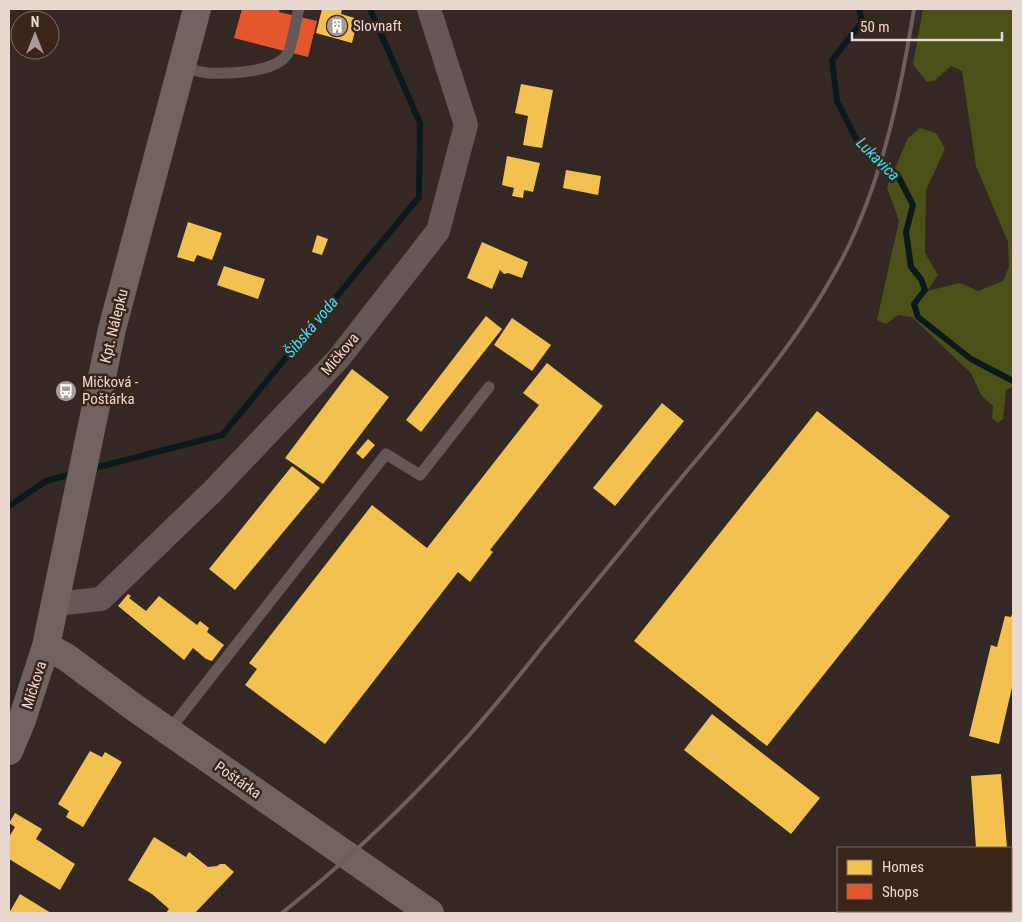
<svg xmlns="http://www.w3.org/2000/svg" width="1022" height="922" font-family="'Roboto Condensed',sans-serif">
  <style>
    .forest { fill: #4a5016 }
    .homes { fill: #f2c14e }
    .shops { fill: #e4572e }
    .lines { fill: none; stroke-linecap: round; stroke-linejoin: round }
    .stream { stroke: #0c191c; stroke-width: 6 }
    .lane { stroke: #645856; stroke-width: 11 }
    .street { stroke: #645856; stroke-width: 24 }
    .secondary { stroke: #716260; stroke-width: 28 }
    .rail { stroke: #6a5f5c; stroke-width: 4 }
    .labels { text-anchor: middle; dominant-baseline: central; stroke-width: 5; stroke-linejoin: round; paint-order: stroke }
    .poi-label { font-size: 15px; fill: #e7d8d1; stroke: #3b241b; text-anchor: start }
    .street-label { font-size: 15px; fill: #e7d8d1; stroke: #3b241b }
    .water-label { font-size: 16px; font-style: italic; fill: #2ee5ff; stroke: #3b241b }
  </style>
  <rect width="100%" height="100%" fill="#342822"/>
  <path class="forest" d="M923,9H1013V387L1006,390L1003,419L998,423L992,418L993,406L981,395L971,373L912,317L898,315L886,324L877,320L899,221L887,187L908,138L920,128L936,133L945,149L926,190L925,253L938,275L927,291L960,283L978,291L1003,281L1009,267L1008,242L976,166L962,71L951,66L934,81L927,82L913,64Z"/>
  <path class="homes" d="M322,9H342L341,14L358,19L352,43L316,33Z
    M521,84L553,90L542,148L523,145L528,116L515,113Z
    M507,156L540,163L533,192L524,190L523,198L512,196L514,188L502,185Z
    M566,170L601,176L598,195L563,188Z
    M188,222L222,233L212,260L197,255L194,262L177,257Z
    M317,235L328,239L322,255L312,252Z
    M482,242L528,262L522,278L508,273L504,274L500,270L492,289L467,278Z
    M224,266L265,279L258,299L217,285Z
    M486,316L502,329L421,432L406,420Z
    M512,318L551,345L532,371L494,345Z
    M547,363L603,406L490,550L493,552L470,582L458,572L325,744L245,685L257,669L249,663L372,505L427,548L539,405L523,393Z
    M352,369L389,397L323,484L285,458Z
    M662,403L684,421L615,506L593,488Z
    M817,411L950,516L767,746L634,641Z
    M368,439L375,445L363,459L356,453Z
    M292,466L320,488L235,590L209,569Z
    M128,594L131,596L129,598L146,611L159,596L197,625L200,621L209,628L207,632L224,645L212,661L206,659L193,648L184,660L118,606Z
    M1013,611V683L999,744L969,736L991,645L997,647L1005,616L1011,617Z
    M712,714L820,798L791,834L684,750Z
    M90,751L102,757L105,752L122,762L83,827L66,817L69,811L58,804Z
    M1001,774L1007,848H976L971,776Z
    M15,813L42,829L36,839L75,864L60,890L9,859V837L15,827L9,823Z
    M154,837L186,857L189,852L208,867L217,866L220,864H225L234,872L195,913H166L169,909L152,894L128,880Z
    M20,894L51,913H9Z
    M981,911H1011V913H981Z"/>
  <path class="shops" d="M242,9H280L279,12L317,21L308,57L234,38Z"/>
  <g class="lines">
    <path class="stream" d="M859,9L862,22L832,60L837,101L856,139L897,174L913,205L906,232L911,267L921,279L925,290L914,304L918,317L971,359L1013,381
      M91,469L222,435L419,197L420,123L370,9
      M9,506L46,481L76,473"/>
    <path class="lane" d="M182,67C190,69 199,72 208,73C228,74 277,73 288,53C292,46 296,18 299,9
      M167,731L178,719L386,454L420,475L489,387"/>
    <path class="street" d="M55,604L101,599L212,492L339,358L438,231L466,125L429,9"/>
    <path class="secondary" d="M46,646L66,657L135,708L430,913
      M9,751L22,720L46,646L112,329L197,9"/>
    <path class="rail" d="M282,913C342,865 399,812 451,755C483,721 513,684 542,647C581,600 619,554 657,507C726,423 803,341 850,243C885,168 901,89 914,9"/>
  </g>
  <defs>
    <g id="building-disc" transform="scale(1.125)"><circle r="9.5" fill="#a89a94" stroke="#3b241b"/><path d="M-4-6H4V6H1V3H-1V6H-4ZM-2.5-4.3h1.7v1.8h-1.7ZM.8-4.3h1.7v1.8H.8ZM-2.5-1h1.7V.8h-1.7ZM.8-1h1.7V.8H.8Z" fill="#fff"/></g>
    <g id="bus-disc" transform="scale(1.125)"><circle r="9.5" fill="#a89a94" stroke="#3b241b"/><path d="M-5-6H5V4H4V6H2V4H-2V6H-4V4H-5ZM-3.5-4V0h7V-4ZM-3.5 1.2v1.5H-2V1.2ZM2 1.2v1.5H3.5V1.2Z" fill="#fff"/></g>
  </defs>
  <g fill-rule="evenodd">
    <use href="#building-disc" x="337" y="26"/>
    <use href="#bus-disc" x="66" y="391"/>
  </g>
  <g class="labels">
    <g class="poi-label">
      <text x="353" y="26">Slovnaft</text>
      <text x="82" y="382">Mičková -<tspan x="82" dy="17">Poštárka</tspan></text>
    </g>
    <g class="street-label">
      <text transform="translate(114 326) rotate(-76)">Kpt. Nálepku</text>
      <text transform="translate(340 354) rotate(-50)">Mičkova</text>
      <text transform="translate(34 685) rotate(-72)">Mičkova</text>
      <text transform="translate(238 780) rotate(35)">Poštárka</text>
    </g>
    <g class="water-label">
      <text transform="translate(878 159) rotate(45)">Lukavica</text>
      <text transform="translate(311 327) rotate(-50)">Šibská voda</text>
    </g>
  </g>
  <rect width="1022" height="922" fill="none" stroke="#e7d8d1" stroke-width="20"/>
  <rect x="837" y="847" width="175" height="65" fill="#3b241b" stroke="#806c64"/>
  <rect x="847" y="860" width="25" height="15" fill="#f2c14e" stroke="#806c64"/>
  <text x="882" y="872" font-size="15" fill="#e7d8d1">Homes</text>
  <rect x="847" y="884" width="25" height="15" fill="#e4572e" stroke="#806c64"/>
  <text x="882" y="897" font-size="15" fill="#e7d8d1">Shops</text>
  <g transform="translate(35 35)"><circle r="24" fill="#3b241b" stroke="#806c64"/>
  <path d="M0-4L9 19L0 12L-9 19Z" fill="#a89a94"/>
  <text y="-8" font-size="14" font-weight="bold" text-anchor="middle" fill="#e7d8d1">N</text>
  </g>
  <path d="M852 32v8h150v-8" fill="none" stroke="#e7d8d1" stroke-width="2.5"/>
  <text x="860" y="32" font-size="15" fill="#e7d8d1" stroke="#3b241b" stroke-width="4" paint-order="stroke">50 m</text>
</svg>
